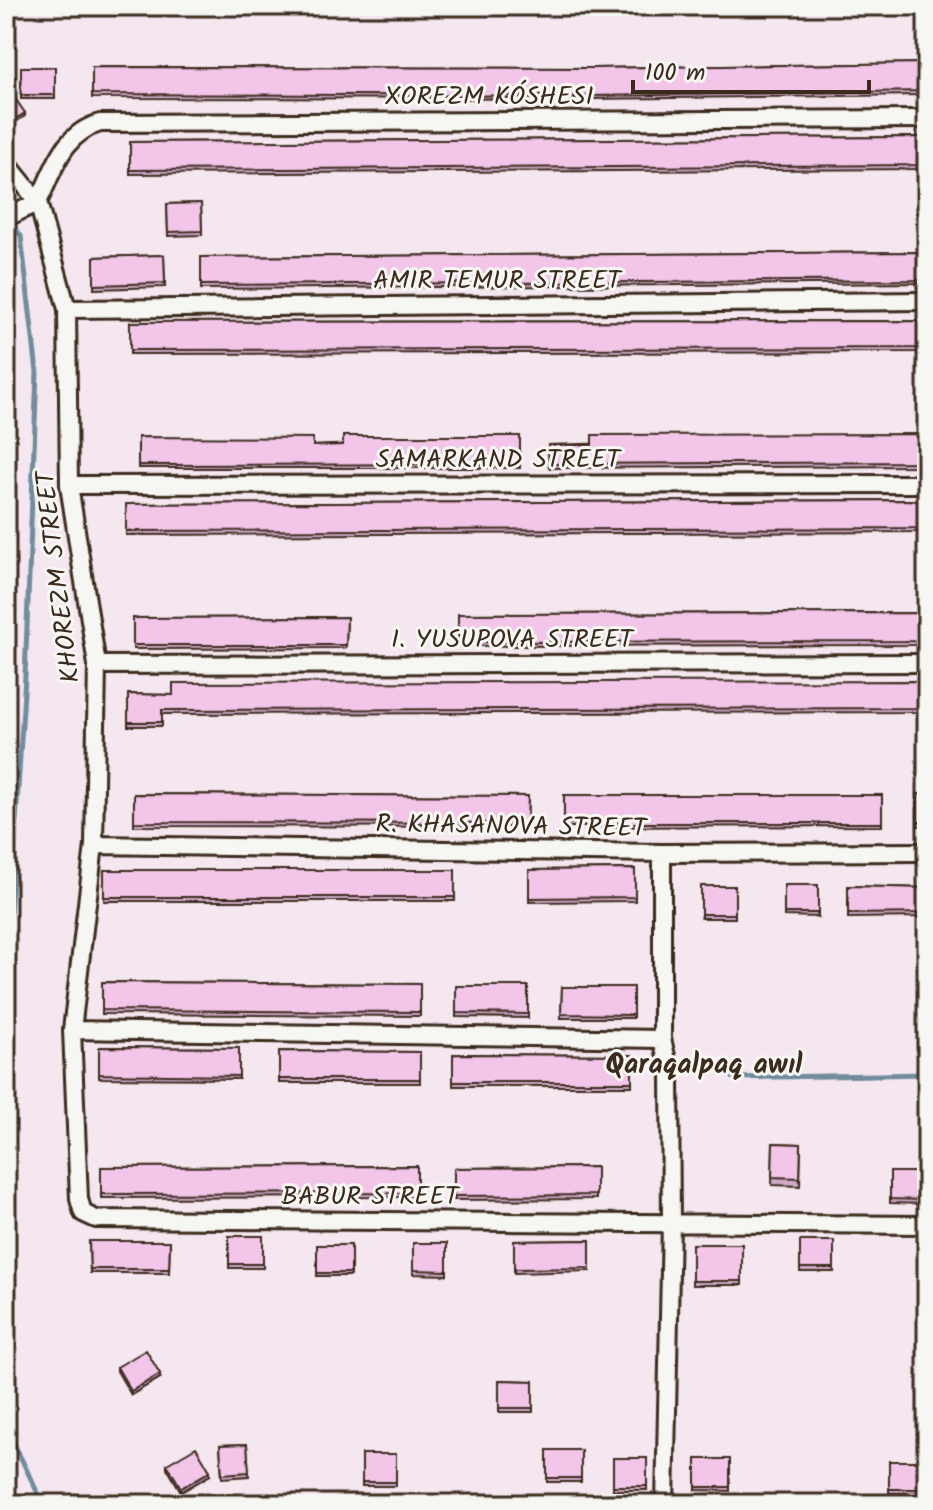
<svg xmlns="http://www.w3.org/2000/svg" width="933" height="1510" font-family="Kalam,sans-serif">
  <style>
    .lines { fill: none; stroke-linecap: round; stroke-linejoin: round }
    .stream { stroke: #6f8c9d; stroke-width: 5 }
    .minor-casing { stroke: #3b2a1e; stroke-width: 22 }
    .minor { stroke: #f6f6f2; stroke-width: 16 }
    .wall { fill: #d0a9c8; stroke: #3b2a1e; stroke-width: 2 }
    .shaded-wall { fill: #a98aa3; stroke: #3b2a1e; stroke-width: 2 }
    .building { fill: #f2c5e9; stroke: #3b2a1e; stroke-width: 2 }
    .labels { text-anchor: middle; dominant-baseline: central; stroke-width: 6; stroke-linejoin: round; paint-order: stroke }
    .street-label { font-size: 26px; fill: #3b2a1e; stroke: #f6f6f2 }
    .neighbourhood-label { font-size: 28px; font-weight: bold; fill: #3b2a1e; stroke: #f6f6f2 }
  </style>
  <rect width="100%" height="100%" fill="#f5e7ef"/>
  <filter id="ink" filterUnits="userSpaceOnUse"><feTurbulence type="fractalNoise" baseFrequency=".0125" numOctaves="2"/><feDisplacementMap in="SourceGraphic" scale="16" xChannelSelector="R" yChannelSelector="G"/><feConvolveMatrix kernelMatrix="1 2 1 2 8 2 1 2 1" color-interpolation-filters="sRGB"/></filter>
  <g filter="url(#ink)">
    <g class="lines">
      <path class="stream" d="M6,979L25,676L37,372L21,236L8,218
        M733,1078L927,1074
        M6,1427L43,1504"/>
      <g class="minor-casing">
        <path id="minor" d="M927,119L100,123C62,134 55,168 38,202L67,309L69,485L97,665L94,845L72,1030L79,1199L83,1213L96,1219L927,1225
          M6,162L38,202L6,218
          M67,309L927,301
          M69,485L927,484
          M97,665L927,663
          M94,845L662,853L927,852
          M662,853V1039L670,1073L671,1223L665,1504
          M72,1030L662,1039"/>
      </g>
      <use href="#minor" class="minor"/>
    </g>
    <path class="wall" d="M927,63V95L589,99L92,98V67L594,68Z
      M21,67H55V99H21Z
      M927,137V169L130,174V142Z
      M201,203L202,235L168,236L167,204Z
      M927,252V283L201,289V257Z
      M164,255L165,287L94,289V257Z
      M927,321V352L130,354V322Z
      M927,434V466L549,468L548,445Z
      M520,436V468H138V437L313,446Z
      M927,500V532L126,535V504Z
      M927,613V645L458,646V614Z
      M347,617L346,648L133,649V618Z
      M927,681V712L162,714V726H128V694L173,695Z
      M134,794L528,796L527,827L134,826Z
      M918,794H927V826H918Z
      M564,795H882V826L564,827Z
      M635,869V901L529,902V870Z
      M104,870H455V901H104Z
      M784,885H818V917L784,916Z
      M701,886H735V918H701Z
      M848,886L927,888V917L848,918Z
      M102,982L420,984V1016L102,1014Z
      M456,986H528V1018L456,1017Z
      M562,987H633V1018H561Z
      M99,1047L239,1048V1079L99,1078Z
      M279,1051L420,1052V1083H279Z
      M453,1054L632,1055V1086H453Z
      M773,1143L801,1144L800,1186L772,1185Z
      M417,1166V1197L101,1198V1167Z
      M596,1167V1199L454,1200V1168Z
      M890,1172H924V1204L890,1203Z
      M229,1236H263V1268H229Z
      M590,1240V1271L514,1273V1241Z
      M89,1241H170L169,1273H90Z
      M800,1241H834V1272H800Z
      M413,1243H447V1275L413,1274Z
      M692,1244H742V1285H692Z
      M317,1245H351V1276H317Z
      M117,1367L160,1378L131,1395L117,1371Z
      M499,1380L533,1381V1412H499Z
      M247,1444L249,1476L222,1478L220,1445Z
      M547,1450H581V1482H547Z
      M362,1454H396V1486H362Z
      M613,1458H647V1490H613Z
      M696,1459H730V1491L696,1490Z
      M889,1461H923V1493H889Z
      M167,1464L210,1475L181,1492L167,1468Z"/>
    <path class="shaded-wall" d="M25,113V116L7,128V124Z
      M160,1374V1378L131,1395V1391Z
      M210,1471V1475L181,1492V1488Z"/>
    <path class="building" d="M927,63V91L589,96L92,94V67L594,68Z
      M21,67H55V95H21Z
      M6,85L25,113L7,124L6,123Z
      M927,137V165L130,170V142Z
      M201,203L202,231L168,232L167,204Z
      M927,252V280L201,285V257Z
      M164,255L165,283L94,285V257Z
      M927,321V348L130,350V322Z
      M927,434V462L549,464L548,445H592V435Z
      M343,436H520V464L138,465V437L313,438V446L343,445Z
      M927,500V528L126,531V504Z
      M927,613V641L458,642V614Z
      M347,617L346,645H133V618Z
      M927,681V708L162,710V722H128V694L173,695V683Z
      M134,794L528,796L527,823L134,822Z
      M918,794H927V822H918Z
      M564,795H882V823H564Z
      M635,869V897L529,898V870Z
      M104,870H455V897H104Z
      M784,885H818V913H784Z
      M701,886H735V914H701Z
      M848,886L927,888V913L848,914Z
      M102,982L420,984V1012L102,1010Z
      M456,986H528V1014L456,1013Z
      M562,987H633V1015L561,1014Z
      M99,1047L239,1048V1076L99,1074Z
      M279,1051L420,1052V1079H279Z
      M453,1054L632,1055V1082H453Z
      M773,1143L801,1144L800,1178L772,1177Z
      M417,1166V1193L101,1194V1167Z
      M596,1167V1195L454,1196V1168Z
      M890,1172H924V1200L890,1199Z
      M229,1236H263V1264H229Z
      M590,1240V1268L514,1269V1241Z
      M89,1241H170L169,1269H90Z
      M800,1241H834V1268H800Z
      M413,1243H447V1271L413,1270Z
      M692,1244H742V1281H692Z
      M317,1245H351V1273H317Z
      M146,1350L160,1374L131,1391L117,1367Z
      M499,1380L533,1381V1408H499Z
      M247,1444L249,1472L222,1474L220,1445Z
      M196,1447L210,1471L181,1488L167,1464Z
      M547,1450H581V1478H547Z
      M362,1454H396V1482H362Z
      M613,1458H647V1486H613Z
      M696,1459H730V1487H696Z
      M889,1461H923V1489H889Z"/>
  </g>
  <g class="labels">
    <g class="street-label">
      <text x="489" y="97">XOREZM KÓSHESI</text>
      <text x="497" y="281">AMIR TEMUR STREET</text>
      <text x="498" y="460">SAMARKAND STREET</text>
      <text transform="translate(59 577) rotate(-97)">KHOREZM STREET</text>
      <text x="512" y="640">I. YUSUPOVA STREET</text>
      <text transform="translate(511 827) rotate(1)">R. KHASANOVA STREET</text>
      <text x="370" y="1197">BABUR STREET</text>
    </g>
    <g class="neighbourhood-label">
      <text x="704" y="1065">Qaraqalpaq awıl</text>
    </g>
  </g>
  <rect width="933" height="1510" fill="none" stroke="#f6f6f2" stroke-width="32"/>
  <rect x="16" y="16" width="901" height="1478" fill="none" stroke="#3b2a1e" stroke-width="3" filter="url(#ink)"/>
  <path d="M633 80v12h236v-12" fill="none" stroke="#3b2a1e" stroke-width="4"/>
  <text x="645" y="80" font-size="24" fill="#3b2a1e" stroke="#f6f6f2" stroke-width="6" paint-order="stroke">100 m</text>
</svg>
